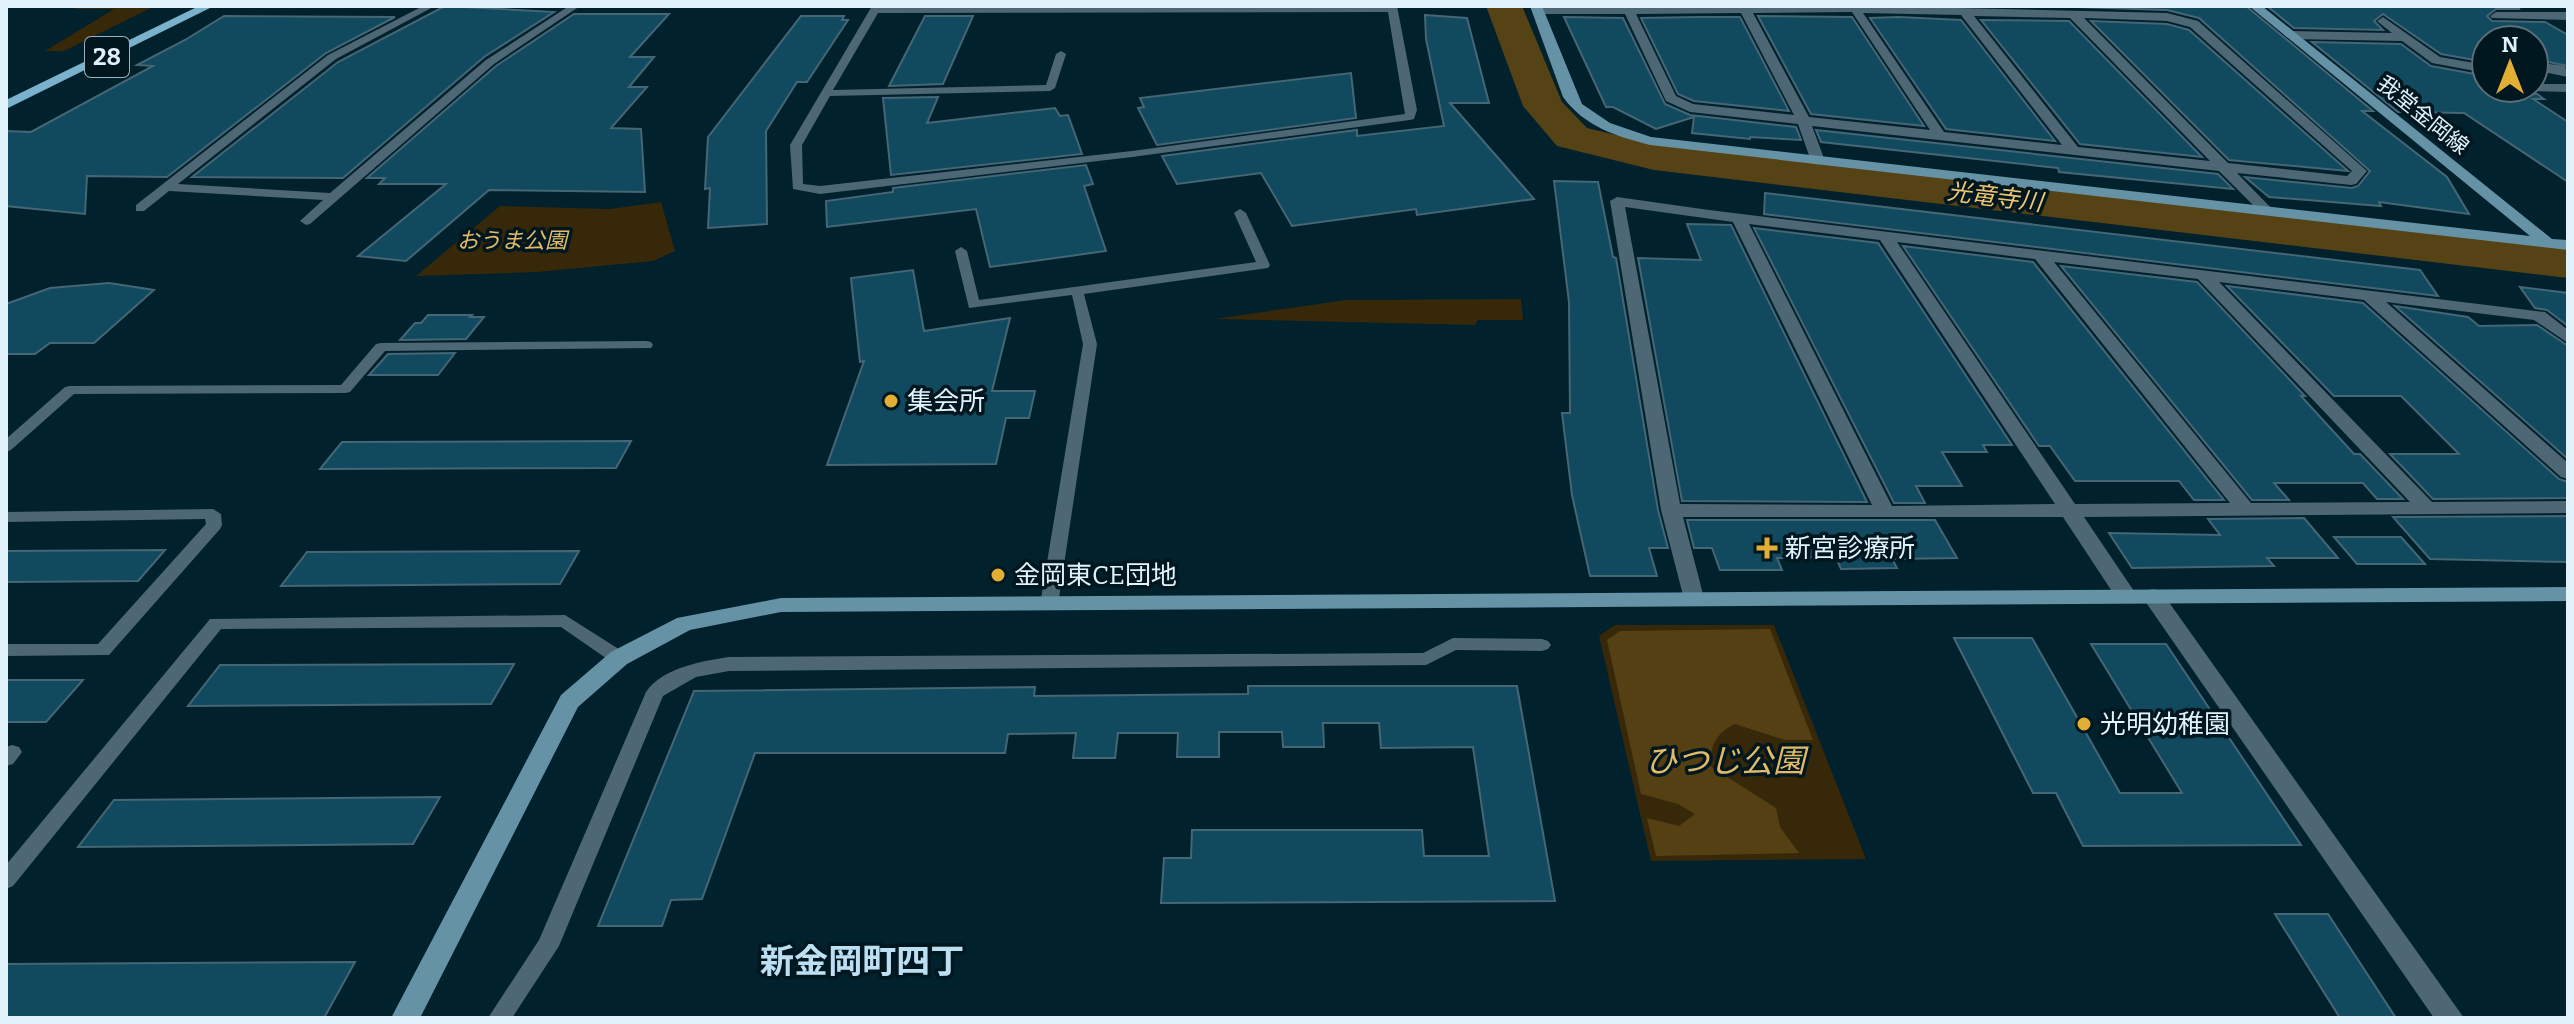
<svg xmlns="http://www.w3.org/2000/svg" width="2574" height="1024" font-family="Bitter,'Noto Sans JP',serif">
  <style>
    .green { fill: #362808 }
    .forest { fill: #544013 }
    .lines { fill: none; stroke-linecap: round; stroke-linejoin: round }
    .river { fill: #554215; fill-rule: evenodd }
    .building { fill: #11495e; stroke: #456675; stroke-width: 2 }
    .lane { fill: #4d6774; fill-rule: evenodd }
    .street { fill: #4d6774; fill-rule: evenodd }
    .secondary { fill: #6692a6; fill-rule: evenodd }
    .primary { fill: #7ab2cd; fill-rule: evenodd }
    .poi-dot { fill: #e2af34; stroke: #011720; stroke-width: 3 }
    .labels { text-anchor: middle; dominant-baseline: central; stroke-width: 7; stroke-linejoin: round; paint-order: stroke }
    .far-street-label { font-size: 22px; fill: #e1f2fb; stroke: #011720 }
    .far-park-label { font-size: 22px; font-style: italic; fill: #e3bb67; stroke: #011720 }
    .shield { fill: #011720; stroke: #9eb0b9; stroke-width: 2 }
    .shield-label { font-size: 24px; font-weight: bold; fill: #e1f2fb }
    .far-water-label { font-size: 24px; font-style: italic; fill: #efc773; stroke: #011720 }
    .poi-label { font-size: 26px; fill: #e1f2fb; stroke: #011720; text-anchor: start }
    .near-park-label { font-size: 32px; font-style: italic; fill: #e3bb67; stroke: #011720 }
    .near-neighbourhood-label { font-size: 34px; font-weight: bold; fill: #bcdff1; stroke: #011720 }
  </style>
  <rect width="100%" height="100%" fill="#01212d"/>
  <path class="green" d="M79,6H155L64,51H45L114,9H74Z
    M661,202L675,251L653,261L537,272L416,276L500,206L610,209Z
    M1521,299L1523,320H1478L1475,325L1214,319L1346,300Z
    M1615,625H1774L1866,859L1651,861L1599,636Z"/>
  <path class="forest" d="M1770,629L1813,740H1785L1735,724C1715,734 1711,745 1710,766L1776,808L1780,827L1799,853L1656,856L1647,818L1679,826L1695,814L1678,804L1641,794L1607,640L1620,631Z"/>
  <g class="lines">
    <path class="river" d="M1486,6H1522L1562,102L1587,128L1654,144L2568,248V278L1654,170L1557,146L1523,106Z"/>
  </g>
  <path class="building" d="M445,6L554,12L484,57L343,178L192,177L338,62Z
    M2047,6H2246L2373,111H2362L2447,177L2469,214L2379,202L2381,206L2269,197L2245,177L2352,188L2358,186L2370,171L2199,18L2167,10Z
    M2267,6L2516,7L2520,9H2496L2487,16L2492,21L2545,22L2568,35V66L2534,59V40H2486V62L2441,54L2383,14L2374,21L2383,30L2294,28Z
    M574,14H669L630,57H654L629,87H647L611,128L641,129L645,192L489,190L406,261L358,256L446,184H379L385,178H367L496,66Z
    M1425,15L1467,18L1489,103H1450L1534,199L1417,215L1416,209L1292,226L1261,173L1177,184L1162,156L1357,130V136L1444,126L1426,39Z
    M224,16L395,17L326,53L167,177L87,176L85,214L6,206V131L31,132L153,66L137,65L185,40Z
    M801,16H844L842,20H848L807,82H797L766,131L767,224L708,228L710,188L705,189L708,137Z
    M925,16H973L943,84L889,86Z
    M1758,16L1852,17L1924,126L1811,114Z
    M1564,17L1623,18L1665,104L1690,115L1796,127L1801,140L1750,137V139L1692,133L1694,117L1656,129L1613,107H1606Z
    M1698,17H1740L1789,111L1694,101L1678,94L1641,18Z
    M1899,17L1961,20L2055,141L1946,129L1870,18Z
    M1981,20L2069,21L2202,157L2080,144Z
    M2091,21L2167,24L2189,30L2348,171L2229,160Z
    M2312,42L2401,44L2431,66L2486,76V88H2525L2527,93L2537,94L2544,99H2533L2568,122V182L2464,113L2398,112Z
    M1351,73L1356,118L1157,145L1138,108L1144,107L1140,98Z
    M938,97L927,123L1055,108L1060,116L1068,115L1082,154L891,175L883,98Z
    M1816,130L2218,174L2233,189L2059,172L2058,168L1821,142Z
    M1086,165L1093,184L1084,186L1106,251L990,267L976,209L827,227L826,201L893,192V188Z
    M1554,181L1598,182L1613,257L1616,258L1658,510L1668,548H1649L1657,576H1590L1572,495L1562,413H1570L1569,302Z
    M1765,193L2420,270L2438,296L1764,214Z
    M1687,224L1731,225L1867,502L1682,501L1638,258L1701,260Z
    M1754,228L1878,243L2012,445H1983L1987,452H1942L1962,486H1916L1925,503H1894Z
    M1903,246L2033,262L2224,500H2194L2179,481H2075L2050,446H2039Z
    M2061,266L2197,282L2305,396H2301L2354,454H2360L2403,499H2377L2363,483H2274L2289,500H2252Z
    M913,270L924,331L1010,318L992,391H1035L1029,418H1006L996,464L827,465L864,361L860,362L851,278Z
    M109,283L154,290L94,343H50L35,354H6V304L50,288Z
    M2227,286L2363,303L2559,479L2568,482V498L2433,499L2390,454H2459L2401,396H2334Z
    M2520,287L2568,293V326L2547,310L2535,308Z
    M2395,306L2468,317L2479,326L2537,325L2568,346V459Z
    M428,315H472L470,317H484L466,339L400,340L415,323H421Z
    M455,353L438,375H369L388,354Z
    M631,441L616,468L320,469L342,442Z
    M2568,516V562L2430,559L2393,517Z
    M2304,518L2338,558H2267L2274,566L2132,568L2109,533L2220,535L2208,519Z
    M1687,520H1935L1957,558L1892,559L1897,568L1841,569L1836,557L1777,558L1782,570H1720L1712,548H1694Z
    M2334,537H2401L2425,564H2357Z
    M165,550L138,581L6,582V551Z
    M579,551L560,584L281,586L307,552Z
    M1954,638H2032L2120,793H2182L2091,644H2166L2301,845L2083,846L2056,793H2033Z
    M514,664L491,704L188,706L220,665Z
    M6,680H83L46,722H6Z
    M1248,686H1517L1555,901L1161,903L1164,858H1191L1192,830H1422L1424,856H1489L1473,747L1381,748L1379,723H1323L1324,747H1283L1282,732H1219V757H1177L1178,733H1118L1115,758H1073L1076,733L1008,734L1005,753H755L702,899L671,900L662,926H598L694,691L1035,687L1034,696L1248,694Z
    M440,797L413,844L78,847L114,800Z
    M2275,914H2328L2396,1018H2340Z
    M355,962L324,1018H6V964Z"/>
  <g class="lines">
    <path class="lane" d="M423,6H435L336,59L178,184L330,193L486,60L569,6H580L494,64L310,224L306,225L300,221L323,200L169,191L144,211H136V205L328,55Z
      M872,6H1397L1417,110L1414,119L1410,120L1132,157L820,194L793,189L790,145ZM1388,12L1405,114L1132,151L820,186L803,184L802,145L830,96L1050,91L1055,88L1066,54L1061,51L1056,54L1046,85L833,90L878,13Z
      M1240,209L1246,213L1270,265L1268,268L1084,294L1097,344L1058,605L1055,609H1043L1040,605L1083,344L1072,295L969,308L955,251L961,247L967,251L979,300L1256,262L1234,213Z
      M646,341L651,342L653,345L651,348L385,351L350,392L345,393L74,394L11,450L6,452V439L65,387L70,386L341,385L376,344L381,343Z
      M213,509L221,514L222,525L220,529L109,655L6,656V644H98L206,524L205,519L6,522V512Z
      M565,615L625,653L628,658L625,663H613L561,627L221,629L13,886L6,889V865L210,619Z
      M1453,638L1542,639L1548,641L1551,645L1548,649L1542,651L1456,650L1426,665L729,671L696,677L663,696L559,946L512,1018H488L539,940L646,692C662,668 702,661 729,657L1423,653Z
      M12,745L19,747L22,752L13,764L6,766V747Z"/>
    <path class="street" d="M1873,6L2167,13L2198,21L2367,171L2356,184L2351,185L2237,173L2274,211L2267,215L2262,214L2219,171L1812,126L1825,161L1818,165L1811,161L1798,124L1690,112L1666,101L1625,14H1538L1532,11L1538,8ZM1852,12L1930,130L1809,117L1753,13ZM1741,13L1794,115L1693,104L1676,96L1636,14ZM1863,13L1961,15L2062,145L1944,132ZM1974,16L2070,18L2210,161L2078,147ZM2084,18L2167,21L2190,27L2352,171L2347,176L2228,163Z
      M2496,12H2568V20L2492,18L2490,16Z
      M2383,17L2440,57L2486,65V73L2432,63L2402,41L2290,39L2284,35L2290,31L2392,33L2377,21Z
      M2534,62L2565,66L2568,77L2534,70Z
      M2534,84H2568V92L2529,91L2528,88H2534Z
      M1617,197L1709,210L2545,312L2568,330V343L2534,320L2386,302L2568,463V479L2561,477L2364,300L2219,282L2432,502L2568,501V513L2084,517L2138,597L2135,602H2119L2063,517H1683L1704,598L1701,603H1685L1661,510L1610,201ZM1625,207L1733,222L1872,505L1680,504ZM1749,224L1880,240L2055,504L1892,506ZM1897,242L2035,259L2230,503L2075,504ZM2054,262L2198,279L2410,502L2251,503Z
      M2153,589L2161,591L2464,1018H2434L2145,601L2142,596L2145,591Z"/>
    <path class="secondary" d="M1530,6H1542L1582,104L1610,123L1651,137L2530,236L2249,6H2262L2552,239L2568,240V250L1650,145C1616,136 1585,127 1563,97Z
      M2568,587V601L781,612L690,630L627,664L578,707L420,1018H391L561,695L611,652L677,618L781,598Z"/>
    <path class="primary" d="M199,6H214L6,109V100Z"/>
  </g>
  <g class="poi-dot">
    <circle cx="891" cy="401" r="8"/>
    <path d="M1763 536h8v8h8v8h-8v8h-8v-8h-8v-8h8z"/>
    <circle cx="998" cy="575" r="8"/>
    <circle cx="2084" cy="724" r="8"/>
  </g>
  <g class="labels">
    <g class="far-street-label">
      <text transform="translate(2423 115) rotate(39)">我堂金岡線</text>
    </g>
    <g class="far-park-label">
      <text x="512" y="240">おうま公園</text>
    </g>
    <rect class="shield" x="85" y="37" width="44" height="40" rx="6"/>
    <g class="shield-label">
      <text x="107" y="57">28</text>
    </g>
    <g class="far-water-label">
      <text transform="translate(1995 197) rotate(7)">光竜寺川</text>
    </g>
    <g class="poi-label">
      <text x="907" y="401">集会所</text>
      <text x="1785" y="548">新宮診療所</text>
      <text x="1014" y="575">金岡東CE団地</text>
      <text x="2100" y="724">光明幼稚園</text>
    </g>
    <g class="near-park-label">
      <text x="1725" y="761">ひつじ公園</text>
    </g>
    <g class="near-neighbourhood-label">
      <text x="862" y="961">新金岡町四丁</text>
    </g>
  </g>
  <rect width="2574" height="1024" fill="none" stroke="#e1f2fb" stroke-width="16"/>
  <g transform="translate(2510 64)"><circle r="38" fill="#011720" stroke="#5b6f78" stroke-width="2"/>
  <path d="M0-6L14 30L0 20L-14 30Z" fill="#e2af34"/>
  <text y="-12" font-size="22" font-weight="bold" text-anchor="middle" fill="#e1f2fb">N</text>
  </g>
</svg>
